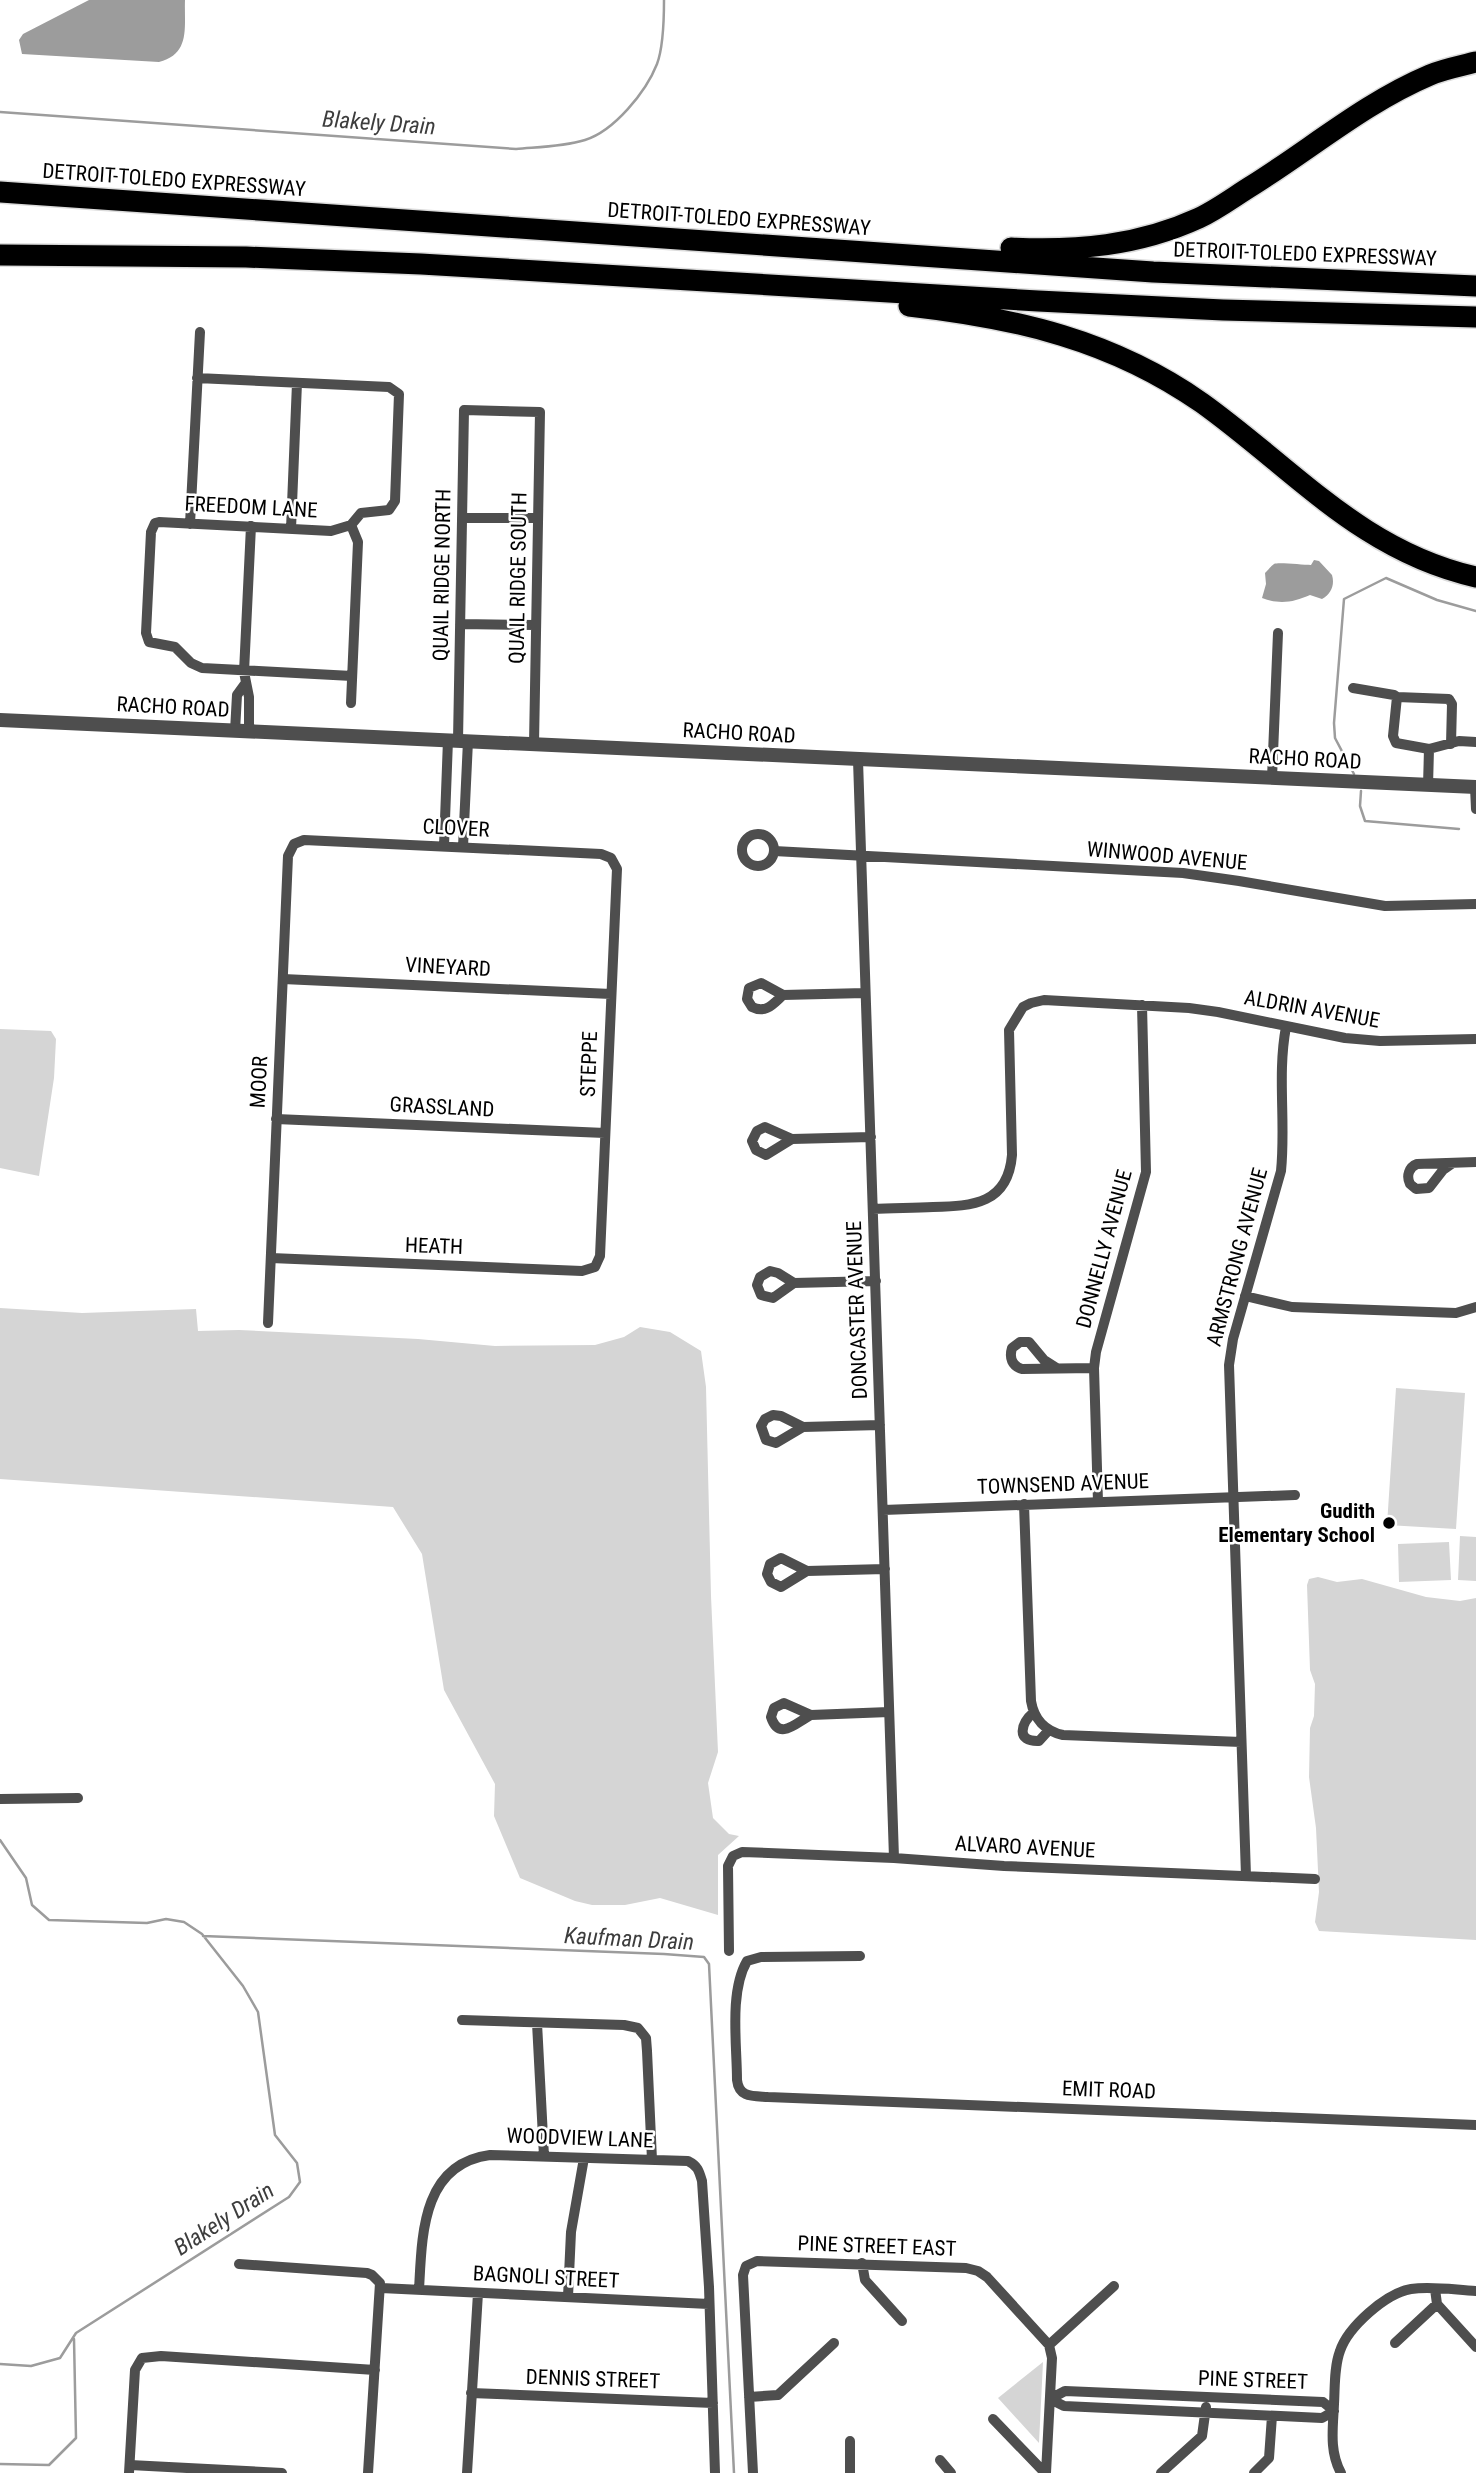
<svg xmlns="http://www.w3.org/2000/svg" width="1476" height="2473" font-family="'Roboto Condensed',sans-serif">
  <style>
    .green { fill: #d5d5d5 }
    .water { fill: #9c9c9c }
    .lines { fill: none; stroke-linecap: round; stroke-linejoin: round }
    .stream { stroke: #9c9c9c; stroke-width: 2.5 }
    .motorway-casing { stroke: #dbdbdb; stroke-width: 24 }
    .minor { stroke: #4e4e4e; stroke-width: 10 }
    .tertiary { stroke: #4e4e4e; stroke-width: 14 }
    .motorway { stroke: #000; stroke-width: 21 }
    .poi-dot { fill: #000; stroke: #fff; stroke-width: 2.5 }
    .labels { text-anchor: middle; dominant-baseline: central; stroke-width: 5; stroke-linejoin: round; paint-order: stroke }
    .street-label { font-size: 21px; fill: #000; stroke: #fff }
    .poi-label { font-size: 21px; font-weight: bold; fill: #000; stroke: #fff; text-anchor: end }
    .water-label { font-size: 23px; font-style: italic; fill: #3d3d3d; stroke: #fff }
  </style>
  <rect width="100%" height="100%" fill="#fff"/>
  <path class="green" d="M0,1029L51,1031L56,1039L54,1078L39,1176L0,1168Z
    M0,1308L82,1313L196,1309L198,1331L239,1330L418,1339L495,1346L595,1345L624,1337L640,1327L670,1332L701,1351L706,1387L711,1596L718,1752L708,1783L713,1818L729,1834L739,1836L718,1855V1915L660,1898L625,1905H592L575,1901L520,1878L494,1816L495,1784L444,1690L422,1554L393,1507L0,1479Z
    M1396,1388L1465,1393L1456,1529L1387,1525Z
    M1460,1536L1476,1537V1581L1458,1580Z
    M1449,1542L1451,1580L1399,1582L1398,1544Z
    M1318,1577L1337,1582L1362,1579L1426,1597L1460,1601L1476,1598V1940L1319,1931L1315,1922L1319,1892L1316,1828L1309,1777L1310,1728L1314,1716L1315,1684L1310,1670L1307,1585L1309,1579Z
    M1043,2362L1039,2443L998,2398Z"/>
  <path class="water" d="M89,0H185C184,27 191,54 159,62L22,54L19,40L23,34Z
    M1314,560L1319,561L1332,575C1335,585 1331,594 1322,599L1310,595C1294,602 1280,605 1262,598L1266,584L1265,573C1268,570 1270,567 1274,564C1278,562 1303,565 1311,565Z"/>
  <g class="lines">
    <path class="stream" d="M0,112L516,149C538,147 562,147 585,140C614,131 646,92 657,64C663,48 664,17 664,0
      M1354,774L1335,738L1334,723L1344,599L1386,578L1437,600L1476,611
      M1361,791L1360,806L1365,821L1459,829
      M0,1840L26,1878L32,1905L49,1920L147,1923L166,1919L184,1922L202,1934L243,1986L258,2012L275,2135L297,2163L300,2182L289,2197L76,2333L60,2358L31,2366L0,2364
      M203,1936L664,1954L704,1957L709,1964L734,2473
      M0,2464L49,2465L76,2438L74,2339"/>
    <g class="motorway-casing">
      <path id="motorway" d="M0,192L1153,272L1476,286
        M1011,248C1077,251 1138,246 1199,218C1218,209 1235,196 1253,185C1312,148 1366,102 1430,75C1444,69 1461,66 1476,62
        M0,255L246,257L421,264L1038,301L1223,310L1476,317
        M909,306C1016,318 1112,340 1202,403C1294,469 1361,551 1476,577"/>
    </g>
    <path class="minor" d="M197,378L389,387L399,394L395,501L389,510L361,513L351,525L331,531L159,522L155,523L151,532L146,633L149,642L175,647L191,663L202,668L352,676
      M463,518H538
      M190,524L200,332
      M351,525L358,542L351,703
      M291,529L297,383
      M460,624L536,625
      M1353,688L1394,695L1397,697L1393,736L1396,743L1429,749
      M1397,697L1449,699L1452,704L1451,744
      M235,731L237,695L245,684
      M249,731V697L244,672L251,526
      M458,741L464,410L540,412L534,744
      M858,760L894,1858
      M1272,778L1278,633
      M1428,786L1429,749L1459,741L1476,742
      M1475,787L1476,809
      M742 850a16 16 0 1 1 32 0a16 16 0 1 1-32 0Z
      M444,846L448,740
      M463,847L468,741
      M774,851L1183,873L1239,881L1385,906L1476,904
      M283,979L611,994
      M783,995C773,1004 766,1014 752,1007L747,999L749,988L761,983L783,995L865,993
      M276,1119L605,1133
      M792,1139L765,1127L757,1131L752,1141L756,1150L766,1155L792,1139L871,1137
      M1453,1163L1443,1170L1429,1188L1416,1189L1410,1184C1406,1176 1409,1167 1417,1164L1476,1162
      M873,1209C893,1208 913,1208 933,1207C973,1206 1008,1204 1012,1155L1009,1030L1023,1007L1031,1003L1044,1000L1189,1008L1218,1012L1345,1038L1380,1041L1476,1039
      M794,1283L773,1298L761,1295L757,1285L760,1277L770,1271L778,1273L794,1283L876,1281
      M1245,1296L1292,1307L1456,1313L1476,1307
      M268,1323L288,856L294,844L304,840L601,854L611,858L617,869L600,1256L595,1267L582,1271L271,1258
      M1055,1367L1044,1360L1029,1342H1020L1012,1348C1009,1358 1012,1366 1022,1369L1094,1368
      M803,1427L776,1443L766,1440L761,1426L765,1419L773,1415L781,1416L803,1427L880,1425
      M1098,1502L1094,1368L1096,1352L1146,1172L1142,1005
      M1024,1504L1031,1701C1034,1719 1045,1731 1063,1735L1241,1742
      M883,1510L1295,1495
      M807,1571L781,1587L771,1582L767,1574L770,1564L781,1558L807,1571L885,1569
      M1034,1712C1021,1723 1015,1742 1039,1741L1049,1730
      M811,1715C797,1722 779,1742 771,1717L774,1708L784,1703L811,1715L889,1712
      M0,1799L78,1798
      M1246,1876L1229,1365L1233,1339L1281,1171C1286,1122 1277,1075 1286,1027
      M729,1951L728,1866L733,1856L742,1852L894,1858L1004,1866L1315,1879
      M860,1956L761,1957L747,1961C729,1992 737,2045 737,2080C739,2098 753,2096 768,2097L1476,2125
      M462,2020L624,2025L638,2028L646,2038L647,2051L652,2160
      M537,2023L544,2156
      M862,2263L865,2280L902,2321
      M239,2264L367,2273L372,2275L380,2283L368,2473
      M381,2288L709,2304
      M419,2290C422,2237 421,2164 490,2155L688,2161C698,2166 699,2171 702,2181L709,2287L715,2473
      M568,2297L571,2232L584,2158
      M1437,2304L1476,2347
      M1395,2343L1437,2304L1435,2289
      M1049,2345L1114,2286
      M471,2393L713,2403
      M749,2397L778,2395L834,2343
      M1050,2399L1065,2391L1323,2402L1334,2411
      M1050,2399L1064,2406L1322,2418L1334,2411
      M993,2419L1045,2473
      M940,2460L951,2473
      M130,2465L282,2473
      M129,2473L135,2370L142,2358L161,2356L375,2370
      M467,2473L478,2293
      M753,2473L743,2275L746,2266L757,2261L966,2268L978,2271L987,2277L1049,2345L1052,2358L1046,2473
      M850,2473V2441
      M1161,2473L1202,2436L1206,2407
      M1254,2473L1269,2458L1272,2416
      M1341,2473C1329,2451 1333,2428 1334,2404C1335,2387 1334,2367 1340,2351C1348,2327 1386,2293 1411,2289C1432,2286 1455,2290 1476,2291"/>
    <path class="tertiary" d="M0,720L1476,787"/>
    <use href="#motorway" class="motorway"/>
  </g>
  <circle class="poi-dot" cx="1389" cy="1523" r="7"/>
  <g class="labels">
    <g class="street-label">
      <text transform="translate(174 180) rotate(4)">DETROIT-TOLEDO EXPRESSWAY</text>
      <text transform="translate(739 219) rotate(4)">DETROIT-TOLEDO EXPRESSWAY</text>
      <text transform="translate(1305 254) rotate(2)">DETROIT-TOLEDO EXPRESSWAY</text>
      <text transform="translate(251 507) rotate(3)">FREEDOM LANE</text>
      <text transform="translate(442 575) rotate(-89)">QUAIL RIDGE NORTH</text>
      <text transform="translate(518 578) rotate(-89)">QUAIL RIDGE SOUTH</text>
      <text transform="translate(173 707) rotate(3)">RACHO ROAD</text>
      <text transform="translate(739 733) rotate(3)">RACHO ROAD</text>
      <text transform="translate(1305 759) rotate(3)">RACHO ROAD</text>
      <text transform="translate(456 828) rotate(3)">CLOVER</text>
      <text transform="translate(1167 856) rotate(5)">WINWOOD AVENUE</text>
      <text transform="translate(448 967) rotate(3)">VINEYARD</text>
      <text transform="translate(1312 1009) rotate(10)">ALDRIN AVENUE</text>
      <text transform="translate(589 1064) rotate(-88)">STEPPE</text>
      <text transform="translate(259 1082) rotate(-87)">MOOR</text>
      <text transform="translate(442 1107) rotate(3)">GRASSLAND</text>
      <text transform="translate(434 1246) rotate(2)">HEATH</text>
      <text transform="translate(1104 1249) rotate(-75)">DONNELLY AVENUE</text>
      <text transform="translate(1237 1257) rotate(-75)">ARMSTRONG AVENUE</text>
      <text transform="translate(857 1310) rotate(-92)">DONCASTER AVENUE</text>
      <text transform="translate(1063 1484) rotate(-2)">TOWNSEND AVENUE</text>
      <text transform="translate(1025 1847) rotate(3)">ALVARO AVENUE</text>
      <text transform="translate(1109 2090) rotate(2)">EMIT ROAD</text>
      <text transform="translate(580 2138) rotate(2)">WOODVIEW LANE</text>
      <text transform="translate(877 2246) rotate(2)">PINE STREET EAST</text>
      <text transform="translate(546 2277) rotate(3)">BAGNOLI STREET</text>
      <text transform="translate(593 2379) rotate(2)">DENNIS STREET</text>
      <text transform="translate(1253 2380) rotate(2)">PINE STREET</text>
    </g>
    <g class="poi-label">
      <text x="1375" y="1511">Gudith<tspan x="1375" dy="24">Elementary School</tspan></text>
    </g>
    <g class="water-label">
      <text transform="translate(379 123) rotate(4)">Blakely Drain</text>
      <text transform="translate(629 1939) rotate(3)">Kaufman Drain</text>
      <text transform="translate(224 2219) rotate(-33)">Blakely Drain</text>
    </g>
  </g>
</svg>
